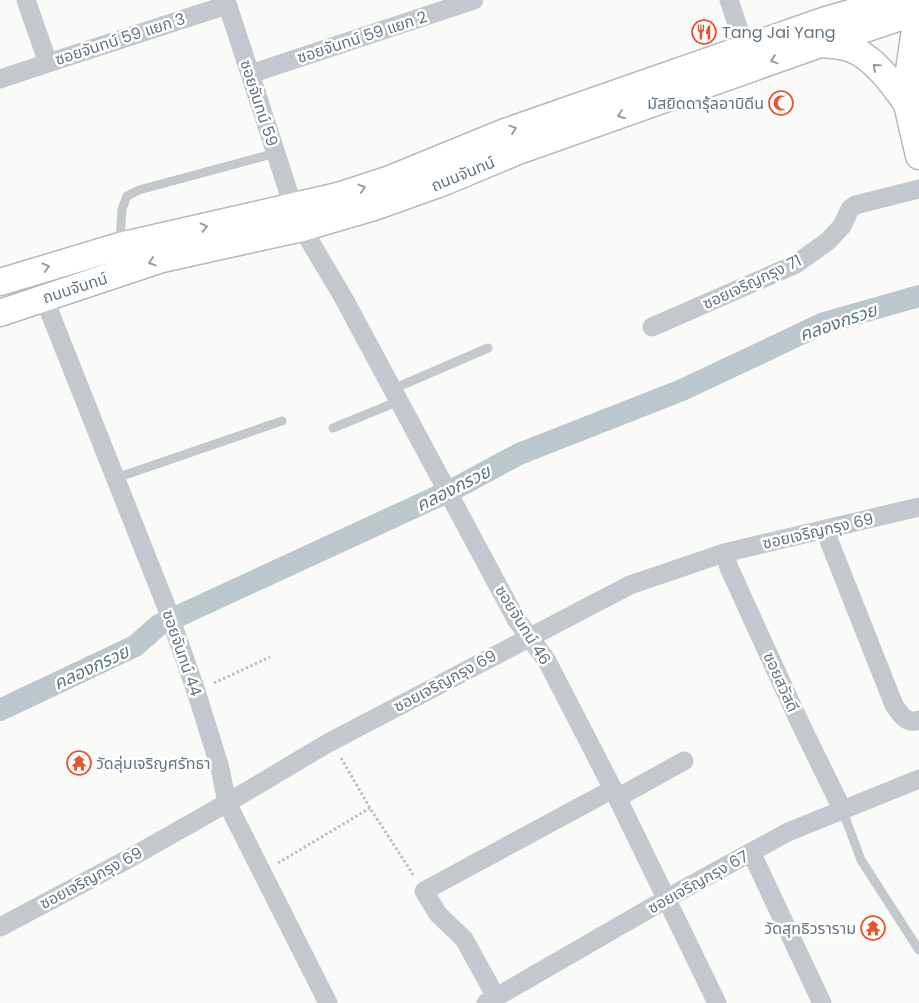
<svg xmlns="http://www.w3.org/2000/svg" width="919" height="1003" font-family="Poppins,'Noto Sans Thai',sans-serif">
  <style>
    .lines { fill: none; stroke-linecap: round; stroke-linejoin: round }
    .canal { stroke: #bbc7cb; stroke-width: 22 }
    .secondary-casing { stroke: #b3babf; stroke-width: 29 }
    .path { stroke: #bbbfc2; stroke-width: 3; stroke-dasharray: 2.5 2.5; stroke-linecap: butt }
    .service { stroke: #c3c8cc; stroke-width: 9 }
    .minor { stroke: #c3c8cc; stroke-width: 19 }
    .secondary { stroke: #fff; stroke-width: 26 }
    .oneway { stroke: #939fa8 }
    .labels { text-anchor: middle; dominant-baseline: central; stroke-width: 5; stroke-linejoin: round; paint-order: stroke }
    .poi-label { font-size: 16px; fill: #657683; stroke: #fff; text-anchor: start }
    .street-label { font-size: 16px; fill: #657683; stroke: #fff }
    .water-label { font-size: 18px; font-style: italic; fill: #60757c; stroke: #fff }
  </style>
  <rect width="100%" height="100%" fill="#fafaf8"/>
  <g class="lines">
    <path class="canal" d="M0,710L135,646L159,625L456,488L519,454L682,390L824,323L919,296"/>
    <g class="secondary-casing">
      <path id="secondary" d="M919,3L907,84V104L919,156
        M822,44C830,45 841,45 849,48C873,56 893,84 907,104
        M0,282L120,246L338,196L390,179L505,132L826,20L896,0
        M0,313L162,259L302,228L374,207L444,182L518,151L820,44L918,11"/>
    </g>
    <path class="path" d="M214,683L270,657
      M341,758L370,808L414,876
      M278,863L370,808"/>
    <path class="service" d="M120,242L122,209L127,196L139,190L276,153
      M393,389L488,348
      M333,428L399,401
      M116,478L282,421
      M842,809L861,860L919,950"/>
    <path class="minor" d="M26,0L48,63L227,5
      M226,0L293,206
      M729,0L745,48
      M250,74L474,0
      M0,79L48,63
      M302,228L343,297L516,619L547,661L613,789L717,1003
      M44,298L165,603L196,691L220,768L227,803L328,1003
      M652,327L796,264L828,241L842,226L850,209L855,205L919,189
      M828,529L829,541L894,705C900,714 907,725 919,720
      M724,553L730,570L799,721L842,809
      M617,798L684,761
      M751,852L822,1003
      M0,927L130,858L227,803L328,743L630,585L724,553L919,507
      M496,997L464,939L438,914L424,891L613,789
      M486,1003L680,891L788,832L919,779"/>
    <use href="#secondary" class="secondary"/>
  </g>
  <defs><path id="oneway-chevron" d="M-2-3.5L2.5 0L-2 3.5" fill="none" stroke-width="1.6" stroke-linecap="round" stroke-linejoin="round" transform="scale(1.25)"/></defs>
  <g class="oneway">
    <use href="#oneway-chevron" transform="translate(774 60) rotate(161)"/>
    <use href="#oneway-chevron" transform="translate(876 67) rotate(-139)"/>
    <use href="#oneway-chevron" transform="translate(621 115) rotate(160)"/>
    <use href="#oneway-chevron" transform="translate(513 129) rotate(-19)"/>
    <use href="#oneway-chevron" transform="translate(362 188) rotate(-18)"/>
    <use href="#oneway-chevron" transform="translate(204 227) rotate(-13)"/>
    <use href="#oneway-chevron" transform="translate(152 262) rotate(162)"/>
    <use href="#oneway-chevron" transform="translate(46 267) rotate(-16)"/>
  </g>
  <defs>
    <g id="restaurant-ring" transform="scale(1.25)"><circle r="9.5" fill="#fff" stroke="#e4572e" stroke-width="1.5"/><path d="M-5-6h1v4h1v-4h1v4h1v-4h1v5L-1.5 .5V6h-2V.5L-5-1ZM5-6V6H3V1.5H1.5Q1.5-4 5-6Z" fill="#e4572e"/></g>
    <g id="mosque-ring" transform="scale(1.25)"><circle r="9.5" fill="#fff" stroke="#e4572e" stroke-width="1.5"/><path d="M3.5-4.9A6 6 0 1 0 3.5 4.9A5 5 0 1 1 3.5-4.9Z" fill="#e4572e"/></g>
    <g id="temple-ring" transform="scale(1.25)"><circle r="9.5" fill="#fff" stroke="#e4572e" stroke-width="1.5"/><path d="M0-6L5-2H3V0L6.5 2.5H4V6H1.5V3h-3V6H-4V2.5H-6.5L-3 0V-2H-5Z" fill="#e4572e"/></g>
  </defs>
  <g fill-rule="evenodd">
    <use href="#restaurant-ring" x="704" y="32"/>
    <use href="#mosque-ring" x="781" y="103"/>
    <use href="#temple-ring" x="79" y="763"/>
    <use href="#temple-ring" x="873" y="928"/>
  </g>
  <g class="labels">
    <g class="poi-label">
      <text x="722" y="32">Tang Jai Yang</text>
      <text x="764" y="103" text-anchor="end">มัสยิดดารุ้ลอาบิดีน</text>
      <text x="96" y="763">วัดลุ่มเจริญศรัทธา</text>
      <text x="856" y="928" text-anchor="end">วัดสุทธิวราราม</text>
    </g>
    <g class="street-label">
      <text transform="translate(362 37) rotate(-18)">ซอยจันทน์ 59 แยก 2</text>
      <text transform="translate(120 39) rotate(-18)">ซอยจันทน์ 59 แยก 3</text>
      <text transform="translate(259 103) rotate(72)">ซอยจันทน์ 59</text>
      <text transform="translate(463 174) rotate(-22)">ถนนจันทน์</text>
      <text transform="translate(752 282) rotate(-25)">ซอยเจริญกรุง 71</text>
      <text transform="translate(75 288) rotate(-18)">ถนนจันทน์</text>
      <text transform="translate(818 531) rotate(-13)">ซอยเจริญกรุง 69</text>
      <text transform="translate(523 625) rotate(58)">ซอยจันทน์ 46</text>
      <text transform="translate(182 653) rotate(71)">ซอยจันทน์ 44</text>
      <text transform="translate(445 681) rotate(-28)">ซอยเจริญกรุง 69</text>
      <text transform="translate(781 682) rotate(66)">ซอยสวัสดี</text>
      <text transform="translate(91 878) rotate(-28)">ซอยเจริญกรุง 69</text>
      <text transform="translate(698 882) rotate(-29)">ซอยเจริญกรุง 67</text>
    </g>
    <g class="water-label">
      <text transform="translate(838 322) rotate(-19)">คลองกรวย</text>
      <text transform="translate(453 488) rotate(-27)">คลองกรวย</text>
      <text transform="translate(91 667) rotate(-25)">คลองกรวย</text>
    </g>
  </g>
</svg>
